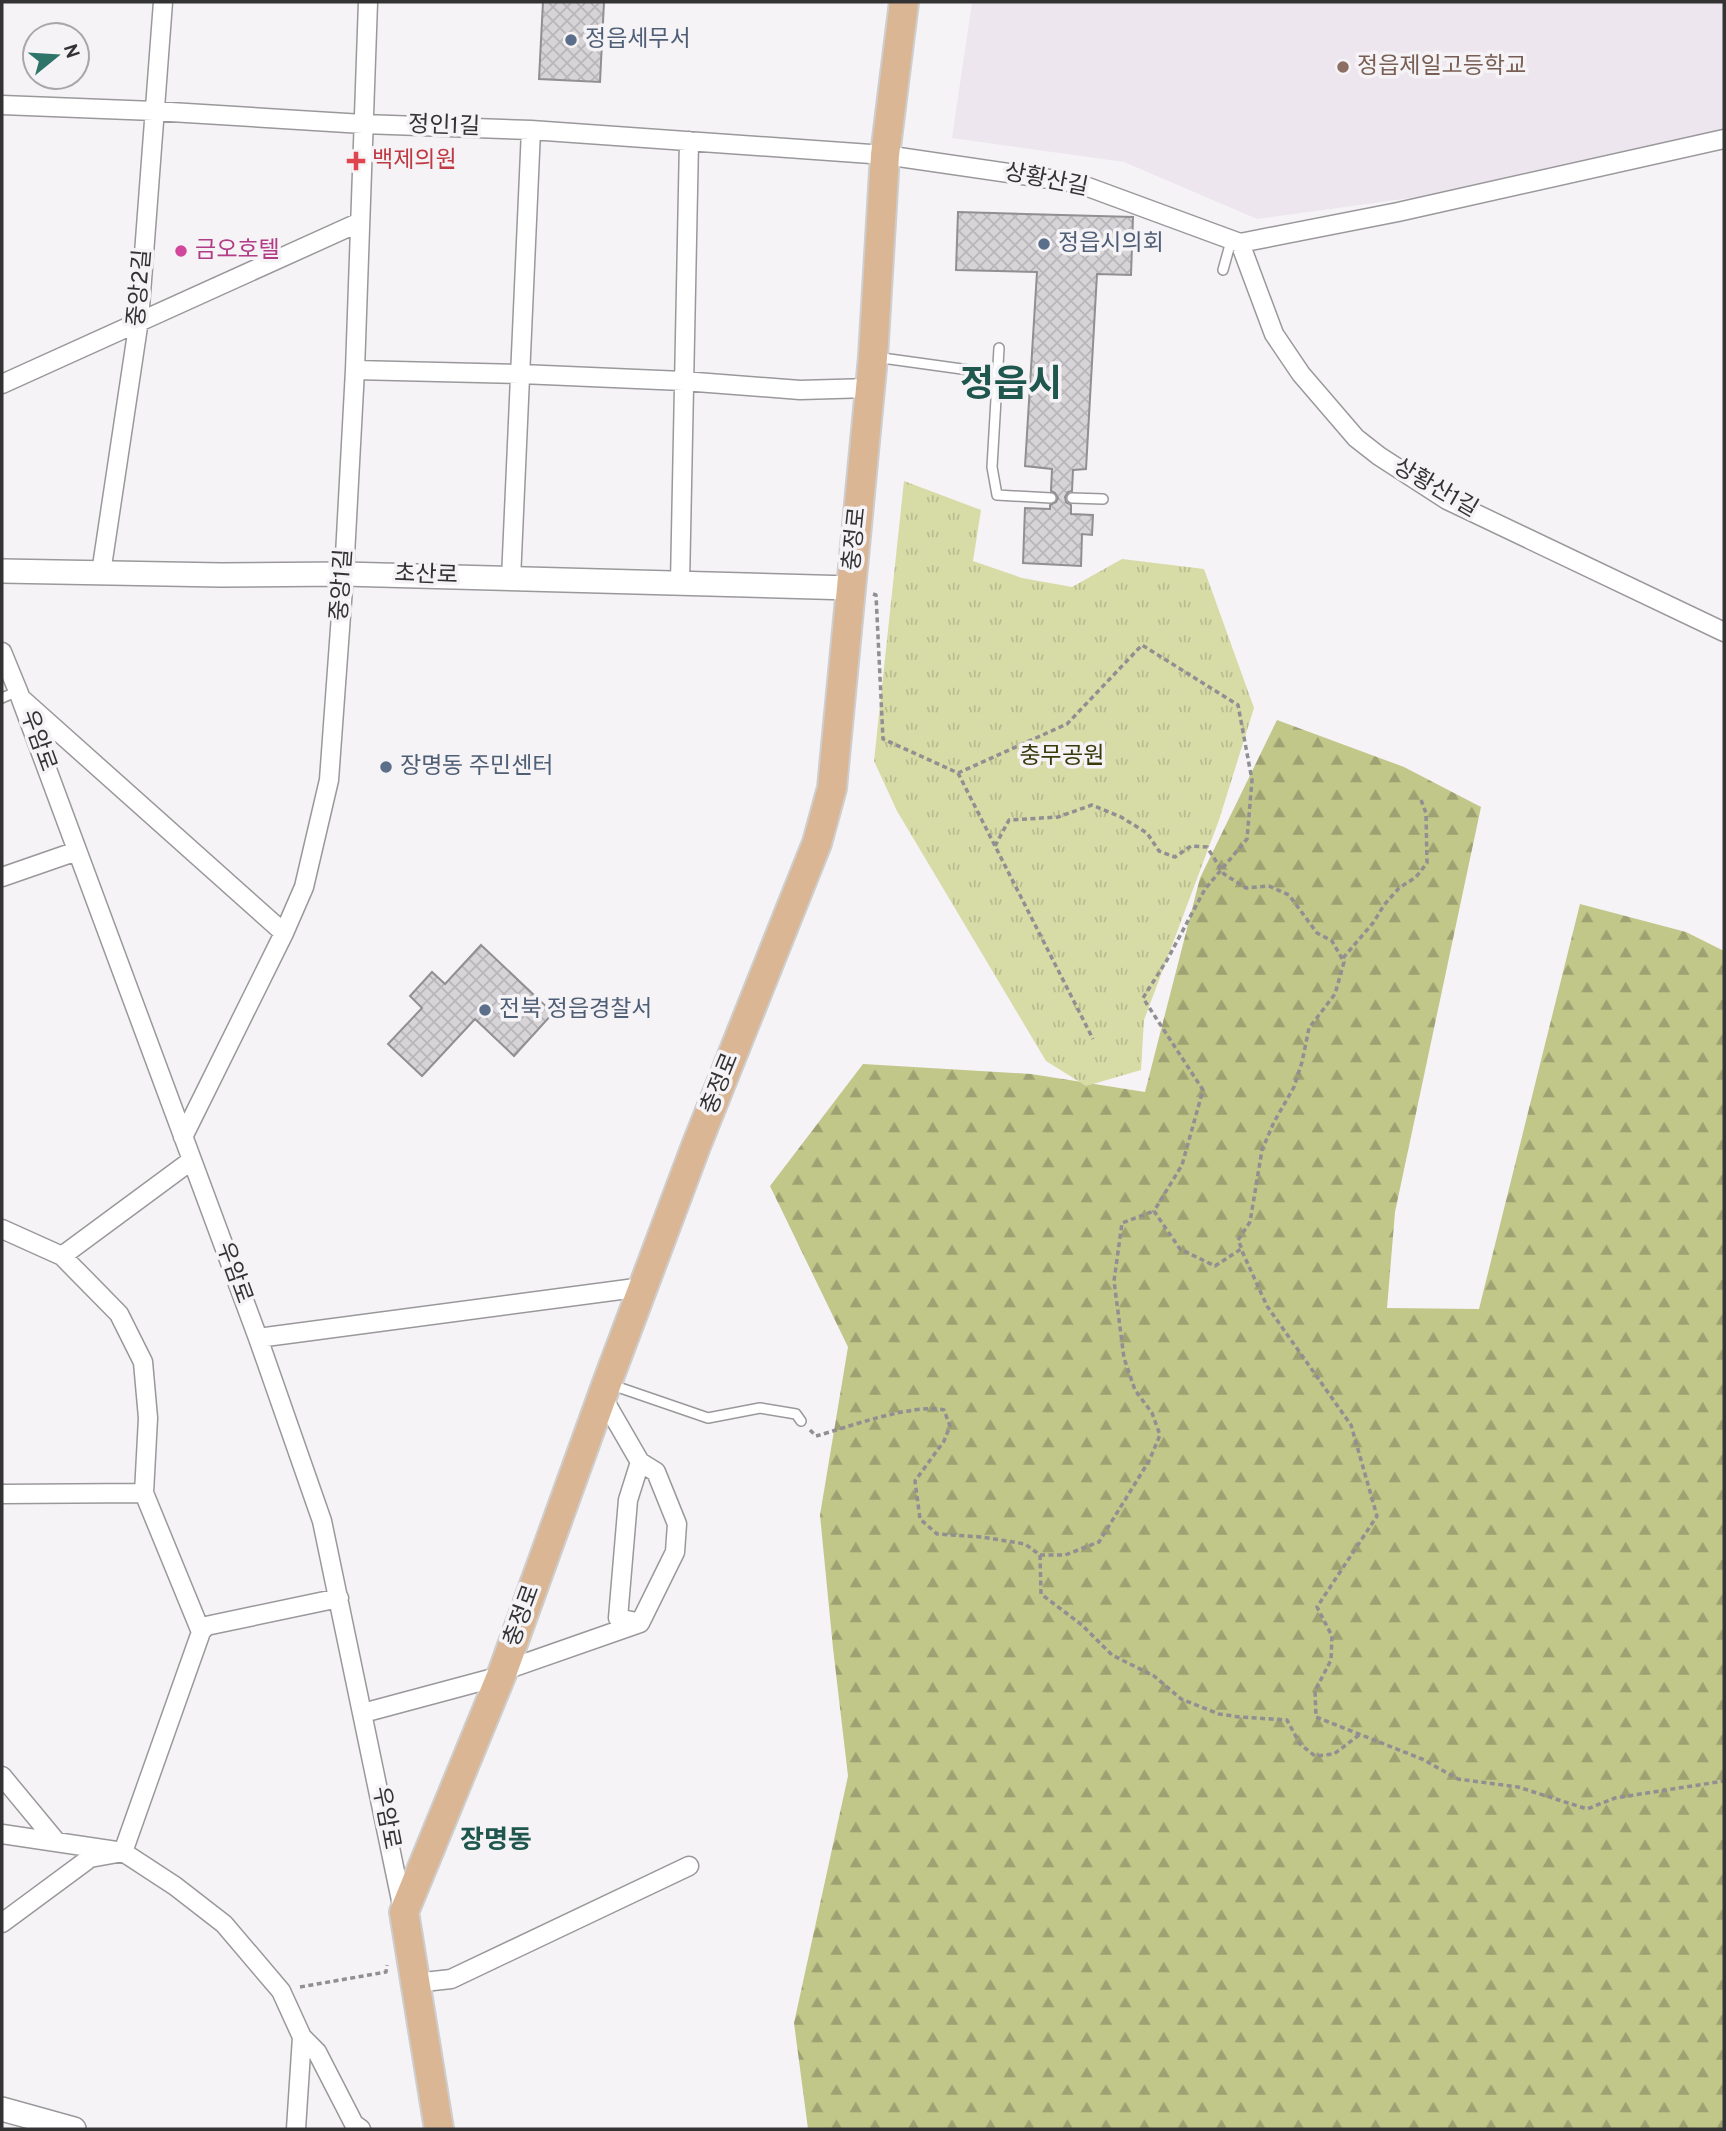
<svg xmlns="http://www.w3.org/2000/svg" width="1726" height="2131" font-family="Overpass,'Noto Sans KR',sans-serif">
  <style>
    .built { fill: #ede6ef }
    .forest { fill: url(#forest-firs) }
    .park { fill: url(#park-tufts) }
    .building { fill: url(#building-cross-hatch); stroke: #908f91; stroke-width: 2 }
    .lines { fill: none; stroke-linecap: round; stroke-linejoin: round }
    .service-casing { stroke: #9a989b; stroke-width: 12 }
    .minor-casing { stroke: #9a989b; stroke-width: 21 }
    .tertiary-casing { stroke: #9a989b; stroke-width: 26 }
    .primary-casing { stroke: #cecece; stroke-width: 32 }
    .path { stroke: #908f91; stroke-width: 3.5; stroke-dasharray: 5 3.5; stroke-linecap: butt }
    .service { stroke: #fff; stroke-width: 9 }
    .minor { stroke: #fff; stroke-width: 18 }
    .tertiary { stroke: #fff; stroke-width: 23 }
    .primary { stroke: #dab694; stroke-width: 28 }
    .service-dot { fill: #5c6f8a; stroke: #f5f3f6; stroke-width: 2.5 }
    .education-dot { fill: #8d6e63; stroke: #f5f3f6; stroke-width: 2.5 }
    .health-dot { fill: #e0444e; stroke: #f5f3f6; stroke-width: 2.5 }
    .hotel-dot { fill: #d1479c; stroke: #f5f3f6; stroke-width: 2.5 }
    .labels { text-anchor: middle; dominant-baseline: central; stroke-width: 7; stroke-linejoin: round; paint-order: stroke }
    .service-label { font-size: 23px; fill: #4e5e75; stroke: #f5f3f6; text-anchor: start }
    .education-label { font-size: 23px; fill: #785e54; stroke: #f5f3f6; text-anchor: start }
    .street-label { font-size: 23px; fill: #343334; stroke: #f5f3f6 }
    .health-label { font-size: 23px; fill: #be3a42; stroke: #f5f3f6; text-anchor: start }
    .hotel-label { font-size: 23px; fill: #b23c85; stroke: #f5f3f6; text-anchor: start }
    .park-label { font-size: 23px; fill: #383a0a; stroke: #f5f3f6 }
    .quarter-label { font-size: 26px; font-weight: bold; fill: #1f564d; stroke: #f5f3f6 }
    .town-label { font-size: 37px; font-weight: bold; fill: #1f564d; stroke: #f5f3f6 }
  </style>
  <defs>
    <pattern id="forest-firs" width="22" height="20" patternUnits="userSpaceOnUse" patternTransform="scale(1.75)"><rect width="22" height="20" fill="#c1c689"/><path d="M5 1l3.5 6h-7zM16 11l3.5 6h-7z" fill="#9ea171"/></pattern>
    <pattern id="park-tufts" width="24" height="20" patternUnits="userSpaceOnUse" patternTransform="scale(1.75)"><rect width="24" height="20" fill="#d7dba6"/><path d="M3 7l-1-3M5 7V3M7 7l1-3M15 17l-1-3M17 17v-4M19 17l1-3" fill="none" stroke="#b9bc90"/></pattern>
    <pattern id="building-cross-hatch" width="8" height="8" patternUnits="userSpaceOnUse" patternTransform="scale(1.75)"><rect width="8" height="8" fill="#d6d4d6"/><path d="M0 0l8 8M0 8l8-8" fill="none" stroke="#b8b6b8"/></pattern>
  </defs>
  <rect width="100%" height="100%" fill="#f5f3f6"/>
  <path class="built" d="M972,2H1724V132L1506,185L1257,219L1124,162L952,138Z"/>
  <path class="forest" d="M1277,720L1404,767L1481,807L1395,1212L1387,1308L1479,1309L1580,904L1686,932L1724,951V2129H808L794,2023L848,1776L833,1648L820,1515L848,1347L770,1186L863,1064L1031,1074L1145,1092L1200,878Z"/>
  <path class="park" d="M904,481L981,510L973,561L1022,578L1072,587L1122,559L1204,569L1254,708L1219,820L1144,1020L1141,1070L1086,1086L1046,1061L897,811L874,761Z"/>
  <path class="building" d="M543,2H604L600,82L539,79Z
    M958,212L1133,217L1131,275L1097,274L1086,469L1073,470L1072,491L1068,492L1065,497L1066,502L1071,505V514L1093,515L1092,535L1082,534L1081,566L1023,563L1025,508L1050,509V505L1056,502L1058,498L1055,493L1051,491L1052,469L1025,466L1037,272L956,270Z
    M481,945L553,1013L514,1056L475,1019L422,1076L388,1044L422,1008L410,996L432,972L445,984Z"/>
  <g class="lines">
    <g class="service-casing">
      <path id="service" d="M1223,270L1231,241
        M999,348L992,467L997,495L1051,498
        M875,357L998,374
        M1072,498L1103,499
        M2,698L18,691
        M609,1384L708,1418L760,1408L796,1414L801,1421"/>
    </g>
    <g class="minor-casing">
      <path id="minor" d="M2,105L154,111L363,124L531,130L885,155L1077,183L1240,243L1398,212L1724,139
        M1240,243L1274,334L1301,374L1356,438L1379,456L1447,500L1724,632
        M355,370L521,374L683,381L800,390L870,388
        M2,384L360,222
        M101,573L139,320L163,2
        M511,579L531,130
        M680,583L689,141
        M2,652L18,691L258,1338L322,1521L403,1910
        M23,700L284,933
        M2,877L77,851
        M183,1137L284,933L304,887L329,780L344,574L355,370L368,2
        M2,1229L62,1256L119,1314L143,1362L148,1418L144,1493L201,1632
        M62,1256L192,1160
        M258,1338L643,1287
        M2,1494L144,1493
        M640,1623L618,1618L628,1500L640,1462
        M503,1671L640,1623L675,1552L677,1524L656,1472L640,1462L603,1398
        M363,1713L501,1676
        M2,1776L55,1840
        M2,1834L123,1852L175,1886L224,1924L281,1991L302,2037L296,2129
        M2,1923L90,1858L123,1852L201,1632L206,1626L339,1598
        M415,1983L451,1979L689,1866
        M302,2037L317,2052L354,2124L361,2129"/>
    </g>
    <g class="tertiary-casing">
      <path id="tertiary" d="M2,571L221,575L344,574L851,588
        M2,2109L74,2129"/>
    </g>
    <g class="primary-casing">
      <path id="primary" d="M439,2129L404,1912L503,1671L607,1383L696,1146L817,843L832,788L873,357L885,155L904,2"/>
    </g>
    <path class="path" d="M873,594L876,595L883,739L958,773L1067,724L1142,645L1238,705L1252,780L1247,839L1205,889L1167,960L1143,998L1203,1090L1182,1165L1154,1211L1180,1249L1215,1266L1241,1249L1267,1306L1351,1425L1377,1516L1317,1607L1332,1636L1331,1660L1315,1691L1316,1717L1422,1759L1458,1779L1518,1787L1587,1809L1615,1798L1724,1781
      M958,773L1093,1039
      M995,846L1009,820L1058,817L1092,805L1121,817L1147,833L1159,851L1175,857L1191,846L1207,847L1224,874L1246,888L1269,886L1289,895L1317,933L1332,941L1344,962L1335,994L1309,1028L1302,1062L1294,1087L1274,1122L1262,1150L1250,1222L1238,1240L1242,1249
      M1343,958L1373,923L1384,905L1399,888L1416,877L1427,863L1426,813L1421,800
      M810,1430L816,1436C849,1427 912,1403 944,1410L950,1426L944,1441L915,1481L920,1519L937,1534L982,1537L1025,1544L1040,1555H1065L1099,1542L1149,1461L1160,1435L1152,1413L1135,1390L1124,1358L1114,1281L1122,1223L1154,1211
      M1040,1555L1041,1594L1082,1625L1112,1655L1154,1676L1181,1699L1219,1714L1239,1717L1287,1720L1300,1744L1315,1756L1334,1754L1359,1735
      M300,1987L386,1972L387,1965"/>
    <use href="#service" class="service"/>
    <use href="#minor" class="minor"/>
    <use href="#tertiary" class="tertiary"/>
    <use href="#primary" class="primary"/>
  </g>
  <g class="service-dot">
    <circle cx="571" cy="40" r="7"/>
    <circle cx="1044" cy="244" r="7"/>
    <circle cx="386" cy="767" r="7"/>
    <circle cx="485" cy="1010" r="7"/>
  </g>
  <circle class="education-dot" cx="1343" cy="67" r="7"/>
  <path class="health-dot" d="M352.5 150.5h7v7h7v7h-7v7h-7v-7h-7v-7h7z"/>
  <circle class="hotel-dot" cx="181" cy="251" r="7"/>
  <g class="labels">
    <g class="service-label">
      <text x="585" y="40">정읍세무서</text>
      <text x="1058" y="244">정읍시의회</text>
      <text x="400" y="767">장명동 주민센터</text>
      <text x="499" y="1010">전북 정읍경찰서</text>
    </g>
    <g class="education-label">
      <text x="1357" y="67">정읍제일고등학교</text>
    </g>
    <g class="street-label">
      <text transform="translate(444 127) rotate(2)">정인1길</text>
      <text transform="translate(1046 181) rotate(11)">상황산길</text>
      <text transform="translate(141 288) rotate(-85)">중앙2길</text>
      <text transform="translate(1435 489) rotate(30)">상황산1길</text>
      <text transform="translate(856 539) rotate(-84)">충정로</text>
      <text transform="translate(426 576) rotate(2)">초산로</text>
      <text transform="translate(343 585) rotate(-86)">중앙1길</text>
      <text transform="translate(37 741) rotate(70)">우암로</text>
      <text transform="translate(721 1084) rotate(-68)">충정로</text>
      <text transform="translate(233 1273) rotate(70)">우암로</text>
      <text transform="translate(523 1616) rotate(-70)">충정로</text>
      <text transform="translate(385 1818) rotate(79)">우암로</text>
    </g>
    <g class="health-label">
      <text x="372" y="161">백제의원</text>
    </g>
    <g class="hotel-label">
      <text x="195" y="251">금오호텔</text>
    </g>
    <g class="park-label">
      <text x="1062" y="757">충무공원</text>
    </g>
    <g class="quarter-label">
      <text x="496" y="1841">장명동</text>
    </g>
    <g class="town-label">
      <text x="1011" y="386">정읍시</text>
    </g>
  </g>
  <rect width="1726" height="2131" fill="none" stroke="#343334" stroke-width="7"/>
  <g transform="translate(56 56) rotate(72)"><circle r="33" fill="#f5f3f6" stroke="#a8a6a8" stroke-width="2"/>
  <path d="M0-5L12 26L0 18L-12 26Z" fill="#2f7468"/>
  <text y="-10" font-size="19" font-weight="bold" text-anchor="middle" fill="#343334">N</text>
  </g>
</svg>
